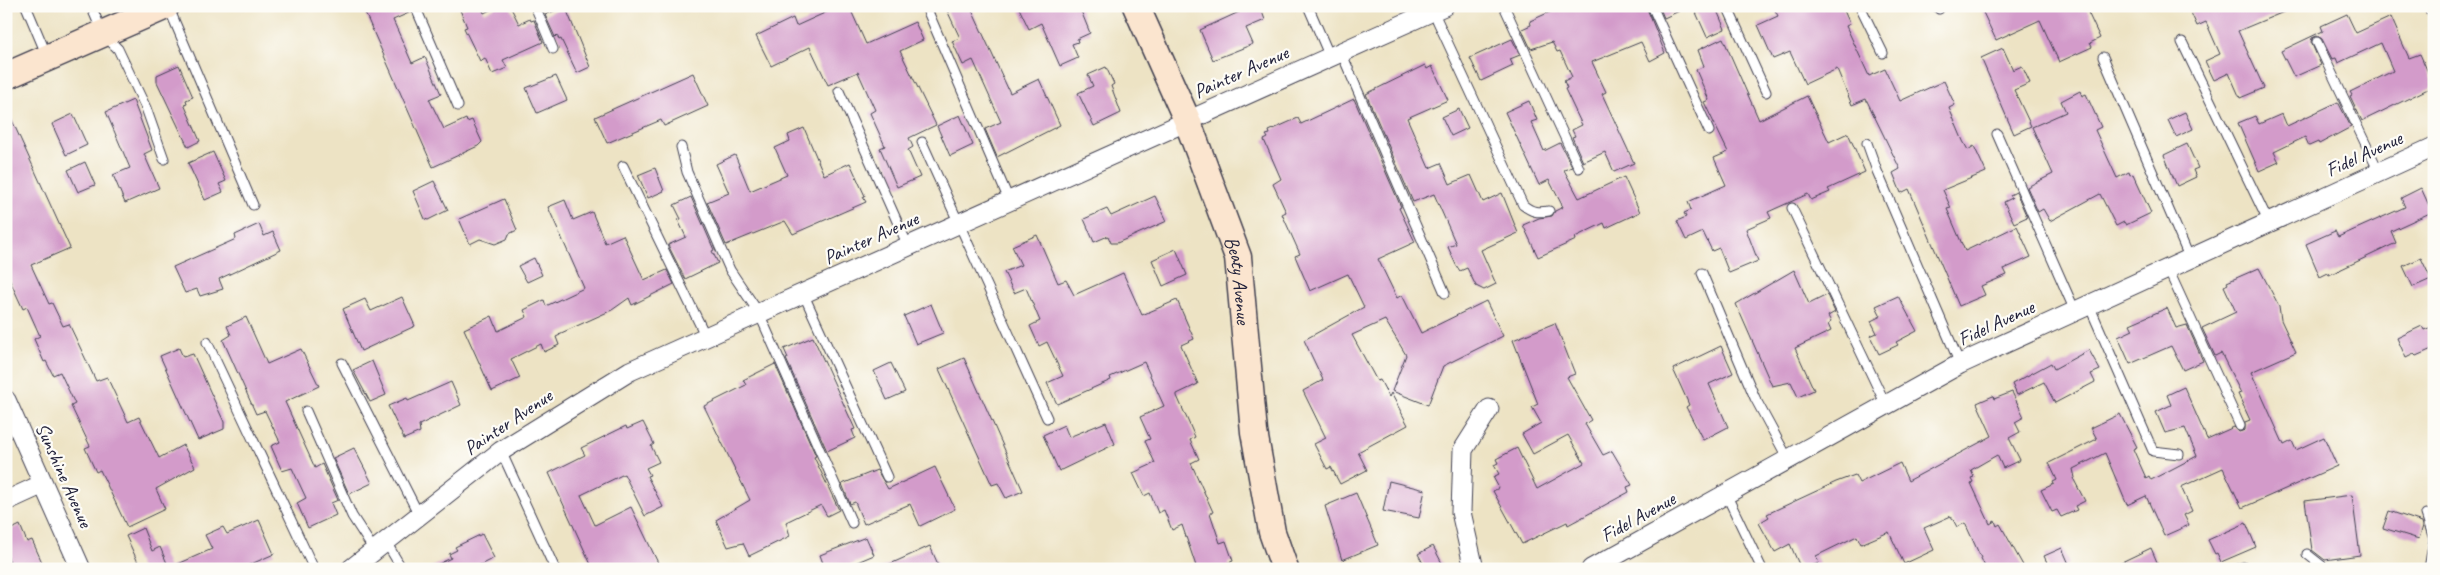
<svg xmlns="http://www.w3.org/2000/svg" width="2440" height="575" font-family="Caveat,sans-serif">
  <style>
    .building { fill: #d39bca }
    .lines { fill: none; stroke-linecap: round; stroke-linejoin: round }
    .lane-casing { stroke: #403f50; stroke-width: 11 }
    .street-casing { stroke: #403f50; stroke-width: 21 }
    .secondary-casing { stroke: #403f50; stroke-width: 29 }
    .lane { stroke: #fff; stroke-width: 9 }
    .street { stroke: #fff; stroke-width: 19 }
    .secondary { stroke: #fbe5cf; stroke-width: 26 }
    .labels { text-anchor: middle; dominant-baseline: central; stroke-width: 4.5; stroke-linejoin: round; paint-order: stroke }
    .street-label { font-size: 20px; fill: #22223b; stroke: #fdfcf7 }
  </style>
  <rect width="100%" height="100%" fill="#fdfcf7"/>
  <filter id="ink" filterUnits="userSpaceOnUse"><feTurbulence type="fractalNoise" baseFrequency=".02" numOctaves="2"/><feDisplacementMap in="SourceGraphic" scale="10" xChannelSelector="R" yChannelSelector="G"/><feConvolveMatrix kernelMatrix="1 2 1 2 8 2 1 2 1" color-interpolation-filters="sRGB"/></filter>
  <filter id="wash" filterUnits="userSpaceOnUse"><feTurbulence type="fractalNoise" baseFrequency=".0096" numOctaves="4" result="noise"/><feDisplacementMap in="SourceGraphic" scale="20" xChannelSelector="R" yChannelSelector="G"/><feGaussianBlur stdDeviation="1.12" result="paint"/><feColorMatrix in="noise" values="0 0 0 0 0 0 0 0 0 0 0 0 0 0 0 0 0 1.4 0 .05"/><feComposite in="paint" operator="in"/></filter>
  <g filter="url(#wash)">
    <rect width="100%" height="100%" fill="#ede3c4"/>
    <g id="blocks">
      <path class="building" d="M362,6H409L411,12L393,20L412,63L425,57L441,94L429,99L444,129L466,119L467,122L472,120L482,142L478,146L433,167Z
        M468,6H481L484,13L498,6H510L519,24L530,19L531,21L534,20L543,42L503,60L507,68L492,74L485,58L480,61L464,28L467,27L460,10Z
        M565,6L590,67L577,73L561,39L559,40L557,35L555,37L545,15Z
        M840,6H849L866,44L915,22L923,40L900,51L936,125L909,138L913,147L908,150L920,177L897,187L880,148L885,146L870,113L875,110L858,72L828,85L810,47L771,66L756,36L793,18L796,26Z
        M945,6H970L1010,93L1039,79L1060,125L997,157L985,129L1001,122L973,60L963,65L952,41L960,38Z
        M1018,6H1079L1090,33L1077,39L1078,42L1072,44L1078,58L1060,66L1041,23L1029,29Z
        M1252,6H1260L1265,20L1246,28L1253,44L1213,60L1200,30Z
        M1563,6H1646L1665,53L1650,61L1641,42L1592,62L1606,92L1602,94L1634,163L1614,172L1605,152L1583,162L1572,137L1575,136L1572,130L1582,125L1565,89L1567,88L1564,81L1572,77L1560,51L1557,52L1552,42L1531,49L1524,34L1522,29L1531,25L1530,21Z
        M1659,6H1690L1664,18Z
        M1693,6H1715L1725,29L1707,37Z
        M1773,6H1842L1850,24L1846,26L1869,76L1885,69L1900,101L1944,81L1955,105L1949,108L1963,141L1968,150L1974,146L1986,172L1943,190L1951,208L1947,209L1965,251L2017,226L2031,257L2004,269L2007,275L1981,286L1985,295L1959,306L1909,189L1901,193L1893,173L1900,169L1866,99L1852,105L1837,69L1805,84L1790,52L1773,59L1758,25L1778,16Z
        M1980,6H2085L2100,38L2090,43L2092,47L2059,62L2040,20L1996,40Z
        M2188,6H2298L2238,31L2264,88L2240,98L2229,73L2214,80L2205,61L2220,54L2206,22L2197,26Z
        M2347,14L2356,33L2391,17L2409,58L2420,54L2434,86L2362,121L2350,96L2352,95L2350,92L2393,71L2381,43L2338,63L2336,58L2332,59L2322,39L2317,36L2312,38L2311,42L2321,65L2294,77L2281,51L2323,31L2321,26Z
        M1723,38L1759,120L1807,96L1829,142L1848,133L1865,172L1828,189L1830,192L1811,200L1808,194L1768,212L1771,218L1746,229L1758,261L1729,273L1719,248L1712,251L1703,232L1686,240L1677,221L1686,217L1684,213L1691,210L1688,202L1726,185L1714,158L1728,152L1704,102L1709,100L1696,70L1704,66L1698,50Z
        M1512,39L1520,55L1510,59L1513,66L1481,81L1470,58Z
        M2003,48L2013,70L2022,66L2030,83L2014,90L2031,126L2014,134L1981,58Z
        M179,65L193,97L186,100L187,103L184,104L200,141L188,147L157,82V75Z
        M1425,65L1427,69L1432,66L1448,100L1407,118L1429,168L1441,163L1450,184L1471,175L1483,202L1502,193L1518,233L1481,250L1496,284L1484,290L1476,286L1467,268L1460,271L1456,265L1448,247L1456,244L1434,194L1413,202L1366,94Z
        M1106,67L1114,84L1111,86L1121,113L1094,126L1078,93L1093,86L1088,75Z
        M693,73L708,106L664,126L661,120L607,143L595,117Z
        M556,76L567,100L537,113L526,88Z
        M2080,91L2082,96L2086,94L2101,127L2095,130L2117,178L2129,172L2130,175L2133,174L2151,213L2126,225L2124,222L2116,226L2100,194L2050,221L2043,209L2038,212L2027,187L2053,174L2032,127L2066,112L2061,101Z
        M1354,99L1401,207L1399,208L1415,242L1378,259L1397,298L1402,295L1421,333L1486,301L1503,336L1443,366L1428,405L1392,391L1406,355L1385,320L1352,335L1377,381L1380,380L1389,397L1391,393L1408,425L1358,452L1367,470L1340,484L1331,467L1327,469L1314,444L1326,438L1303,391L1323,380L1304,340L1364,307L1348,274L1310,291L1295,256L1300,254L1282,214L1286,212L1273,184L1281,179L1264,140L1268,138L1266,135L1270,134L1269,131L1298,118L1301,124Z
        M133,100L152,150L144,154L159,188L125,203L113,175L130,168L106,112Z
        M1529,101L1537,120L1531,122L1544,151L1560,143L1572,167L1564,170L1579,198L1624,177L1640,212L1606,228L1604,223L1575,237L1576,240L1538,257L1523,225L1539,218L1552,216L1555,211L1563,207L1549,180L1539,185L1505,112Z
        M2338,102L2351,127L2319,144L2318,142L2309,146L2305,137L2274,152L2279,162L2259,171L2238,123L2255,116L2259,124L2282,114L2287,126Z
        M6,107L70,248L31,265L49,304L52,303L63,326L69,324L96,381L107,377L128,422L139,417L159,458L183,445L195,467L156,489L165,509L127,527L100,470L96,472L85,448L90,446L71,406L75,404L60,372L53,375L46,361L44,362L34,339L40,336L27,307L23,309L6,272Z
        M1459,109L1468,128L1451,136L1442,117Z
        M2185,112L2193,129L2176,137L2168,120Z
        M73,114L87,145L66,155L52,124Z
        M960,115L973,145L950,156L937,126Z
        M804,128L824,175L850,163L865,196L863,197L866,202L793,234L785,221L726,245L707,202L729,193L716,164L735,155L750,191L787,175L775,148L790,141L788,135Z
        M2187,144L2198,168L2193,170L2196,177L2177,186L2164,155Z
        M213,152L226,181L219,184L223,192L205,200L188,163Z
        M85,162L95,185L78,192L68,170Z
        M655,168L664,191L648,198L638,175Z
        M434,181L448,210L428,220L425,219L413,191Z
        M2421,188L2432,212L2391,231L2396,243L2329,275L2328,273L2320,277L2306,244L2335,231L2338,237L2405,207L2401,198Z
        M2016,192L2027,217L2014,223L2004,202L2012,198L2010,195Z
        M1155,196L1167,221L1117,243H1111L1108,236L1094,242L1084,219L1107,209L1111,216Z
        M691,197L714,250L712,251L718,263L685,279L668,245L686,237L678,220L681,219L674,205Z
        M504,199L517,230L509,234L507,239L495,244L480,239L470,244L459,219Z
        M565,200L573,220L592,212L605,243L623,235L644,280L667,270L674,284L632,305L629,298L612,310L559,334L560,335L556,337L559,345L544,352L541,344L511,359L520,378L492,391L464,329L492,316L498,331L527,317L524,310L544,300L546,306L584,288L548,207Z
        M259,224L264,236L273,232L281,250L219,279L223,289L200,296L197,289L185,293L173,267L236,239L235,235Z
        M1037,235L1058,283L1066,280L1074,295L1123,273L1142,315L1177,300L1194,339L1181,345L1198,384L1177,394V396L1195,437L1190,440L1199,459L1191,463L1213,512L1210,513L1220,543L1226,541L1233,561L1228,563L1230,569H1197L1182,525L1172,530L1164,510L1158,513L1150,493L1144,496L1133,473L1155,463L1145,441L1150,439L1140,417L1164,406L1144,362L1110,377L1111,380L1057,404L1047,383L1063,376L1047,342L1039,346L1030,326L1040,321L1026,288L1014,293L1004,272L1021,265L1012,246Z
        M1176,249L1187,275L1163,286L1152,260Z
        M534,258L542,275L527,282L518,266Z
        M2421,258L2431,279L2413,287L2403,266Z
        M2259,268L2279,306L2281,320L2296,352L2251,372L2284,445L2292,441L2296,450L2324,437L2337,466L2242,508L2223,468L2181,487L2192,511L2184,515L2189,525L2164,536L2146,496L2127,505L2105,453L2073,469L2075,478H2073L2085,501L2075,506L2077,510L2061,517L2057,510L2052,512L2041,490L2054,484L2053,482L2057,480L2049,463L2097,439L2091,428L2120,414L2137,447L2133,449L2146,478L2149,476L2151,480L2197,456L2185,428L2165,433L2156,412L2171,405L2167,395L2184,387L2207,439L2234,427L2239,432L2245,430V422L2250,420L2238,394L2241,393L2221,353L2215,356L2202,328L2236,312L2224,286L2228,284L2227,282Z
        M1794,270L1809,304L1827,295L1835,312L1828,316L1831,322L1828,324L1831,331L1795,348L1814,390L1798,397L1791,382L1772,386L1736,304Z
        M1898,296L1917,331L1896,342L1898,345L1879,354L1870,336L1877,333L1871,321L1881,316L1876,306Z
        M402,297L415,326L361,351L343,309L365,299L371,311Z
        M931,304L943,333L916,344L904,316Z
        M2167,308L2176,328L2187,325L2203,361L2183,370L2171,346L2130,364L2118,337L2133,330L2130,324Z
        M246,317L267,364L301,349L319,386L285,402L315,468L322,464L338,500L331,503L336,515L308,528L297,503L306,498L292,468L282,471L271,446L280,442L265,411L256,414L223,340L231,335L227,326Z
        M1555,323L1575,374L1567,377L1591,420L1585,424L1603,455L1612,451L1632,485L1627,487L1629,492L1568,525L1567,522L1522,544L1493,491L1499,488L1493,477L1499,474L1494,465L1498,463L1496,459L1517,448L1537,489L1584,463L1568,435L1533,454L1522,434L1541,423L1532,407L1538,404L1513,340Z
        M2422,326L2424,330L2434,326V348L2416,356L2414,354L2406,358L2397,338Z
        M813,337L855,429L852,430L855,438L827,451L786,359L788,358L784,349Z
        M1721,346L1733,373L1709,384L1728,427L1703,440L1686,407L1689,405L1687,400L1673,369Z
        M179,348L183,357L193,354L224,422V429L198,440L160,356Z
        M2089,350L2100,370L2091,374L2095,382L2055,403L2044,382L2017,395L2012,384L2051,363L2054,369Z
        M964,358L1023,491L1006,498L998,483L992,485L939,369Z
        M372,361L386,395L370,402L353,370Z
        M891,363L905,392L887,400L874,371Z
        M775,364L816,456L814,457L839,510L827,516L821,505L786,522L790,536L749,556L743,543L728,547L716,520L750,500L704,406L746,385L743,380Z
        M451,382L461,405L419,425L420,432L404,439L388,406L407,398L408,401Z
        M2012,392L2024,417L2015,422L2020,432L2009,438L2020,460L2003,468L1997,455L1971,470L1974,477L1971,478L1973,482L1971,483L1990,524L1995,521L1997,526L2000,524L2025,569H1986L1965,523L1957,527L1951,516L1924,528L1934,550L1904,564L1889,532L1861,544L1857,536L1816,556L1819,563L1804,569H1801L1790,544L1775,552L1759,523L1769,517L1767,514L1836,482L1855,475L1859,483L1900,463L1908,481L1992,436L1977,403L1993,396L1994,399Z
        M643,422L654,444L651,446L659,462L646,468L650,475L647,476L663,507L645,516L624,474L581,495L595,525L631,507L661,569H593L549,473L585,455L581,448L626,426L627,429Z
        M1106,422L1115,444L1059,471L1043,435L1064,425L1069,437Z
        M354,448L372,483L349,494L333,458Z
        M935,467L955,509L920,526L910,504L864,524L855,502L850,504L842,484L877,470L888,489Z
        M1389,481L1425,490L1419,518L1383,511Z
        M1356,493L1378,545L1342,560L1325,506Z
        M2352,495L2360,555L2325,560L2312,550L2305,501Z
        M2389,511L2422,522L2423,526L2419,539L2383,528Z
        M259,520L274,554L240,569H141L126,536L143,528L152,551L160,547L169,568L212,549L205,535L223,527L227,534Z
        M2246,523L2256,547L2221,562L2217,553L2215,554L2208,540Z
        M20,525L27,542L32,540L45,569H13L6,553V532Z
        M482,534L494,558L472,569H428L451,558L449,554L457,550L455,547Z
        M866,537L874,555L841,569H825L820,555Z
        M930,546L940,569H879Z
        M1433,546L1445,569H1426L1418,554Z
        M2062,548L2069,564L2060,569H2050L2044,556Z
        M2151,548L2160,569H2107Z"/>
    </g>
  </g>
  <g filter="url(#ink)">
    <use href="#blocks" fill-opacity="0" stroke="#403f50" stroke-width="1"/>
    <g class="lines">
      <g class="lane-casing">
        <path id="lane" d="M26,6L47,56
          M91,6L103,34L118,49L146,108L164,159
          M168,6L253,205
          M415,6L458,106
          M535,6L553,49
          M1308,6L1330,57
          M1504,6L1579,168
          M1652,6L1709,131
          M1727,6L1766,92
          M1860,6L1883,53
          M1938,6L1939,9
          M926,7L1009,200
          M1433,11L1523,205C1532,212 1537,213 1549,211
          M2182,42L2269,223
          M2317,42L2379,172
          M1341,52L1445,293
          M2103,57L2190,259
          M839,91L908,246
          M1997,134L2075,311
          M922,142L1047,418
          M1867,143L1877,171L1960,364
          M681,147L687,172L730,270L759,313L852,523
          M623,166L706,337
          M1792,208L1886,405
          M2168,269L2240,426
          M1702,273L1755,398L1788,459
          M803,293L887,477
          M2089,305L2153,451L2179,454
          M207,342L314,569
          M342,363L419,515
          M306,411L352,516L374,550
          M501,451L555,569
          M1726,494L1762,569
          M2426,514L2434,539
          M386,542L402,569
          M2307,554L2326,569
          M2238,569L2243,567L2250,569
          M2429,569L2434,539"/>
      </g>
      <g class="street-casing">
        <path id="street" d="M2433,6L2434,7
          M6,400L81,569
          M6,501L43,484
          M351,569L501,451L630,371L1444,6
          M1474,569L1461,512L1463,450L1489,409
          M1591,569L1960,364L2434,147"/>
      </g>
      <g class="secondary-casing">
        <g id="secondary">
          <path id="s1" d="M1136,6L1187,120L1238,257L1254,432L1272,532L1285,569"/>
          <path d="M6,76L166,6"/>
        </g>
      </g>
      <use href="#lane" class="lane"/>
      <use href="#street" class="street"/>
      <use href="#secondary" class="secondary"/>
    </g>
  </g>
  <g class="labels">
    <g class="street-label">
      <text transform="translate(1241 72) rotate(-24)">Painter Avenue</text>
      <text transform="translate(2364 154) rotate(-25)">Fidel Avenue</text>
      <text transform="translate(871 238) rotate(-24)">Painter Avenue</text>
      <text stroke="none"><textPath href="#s1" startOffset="294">Beaty Avenue</textPath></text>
      <text transform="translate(1996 323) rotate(-25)">Fidel Avenue</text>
      <text transform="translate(508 422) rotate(-34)">Painter Avenue</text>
      <text transform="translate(64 475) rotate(66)">Sunshine Avenue</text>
      <text transform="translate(1638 517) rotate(-29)">Fidel Avenue</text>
    </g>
  </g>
  <rect width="2440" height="575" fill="none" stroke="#fdfcf7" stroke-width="25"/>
</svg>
